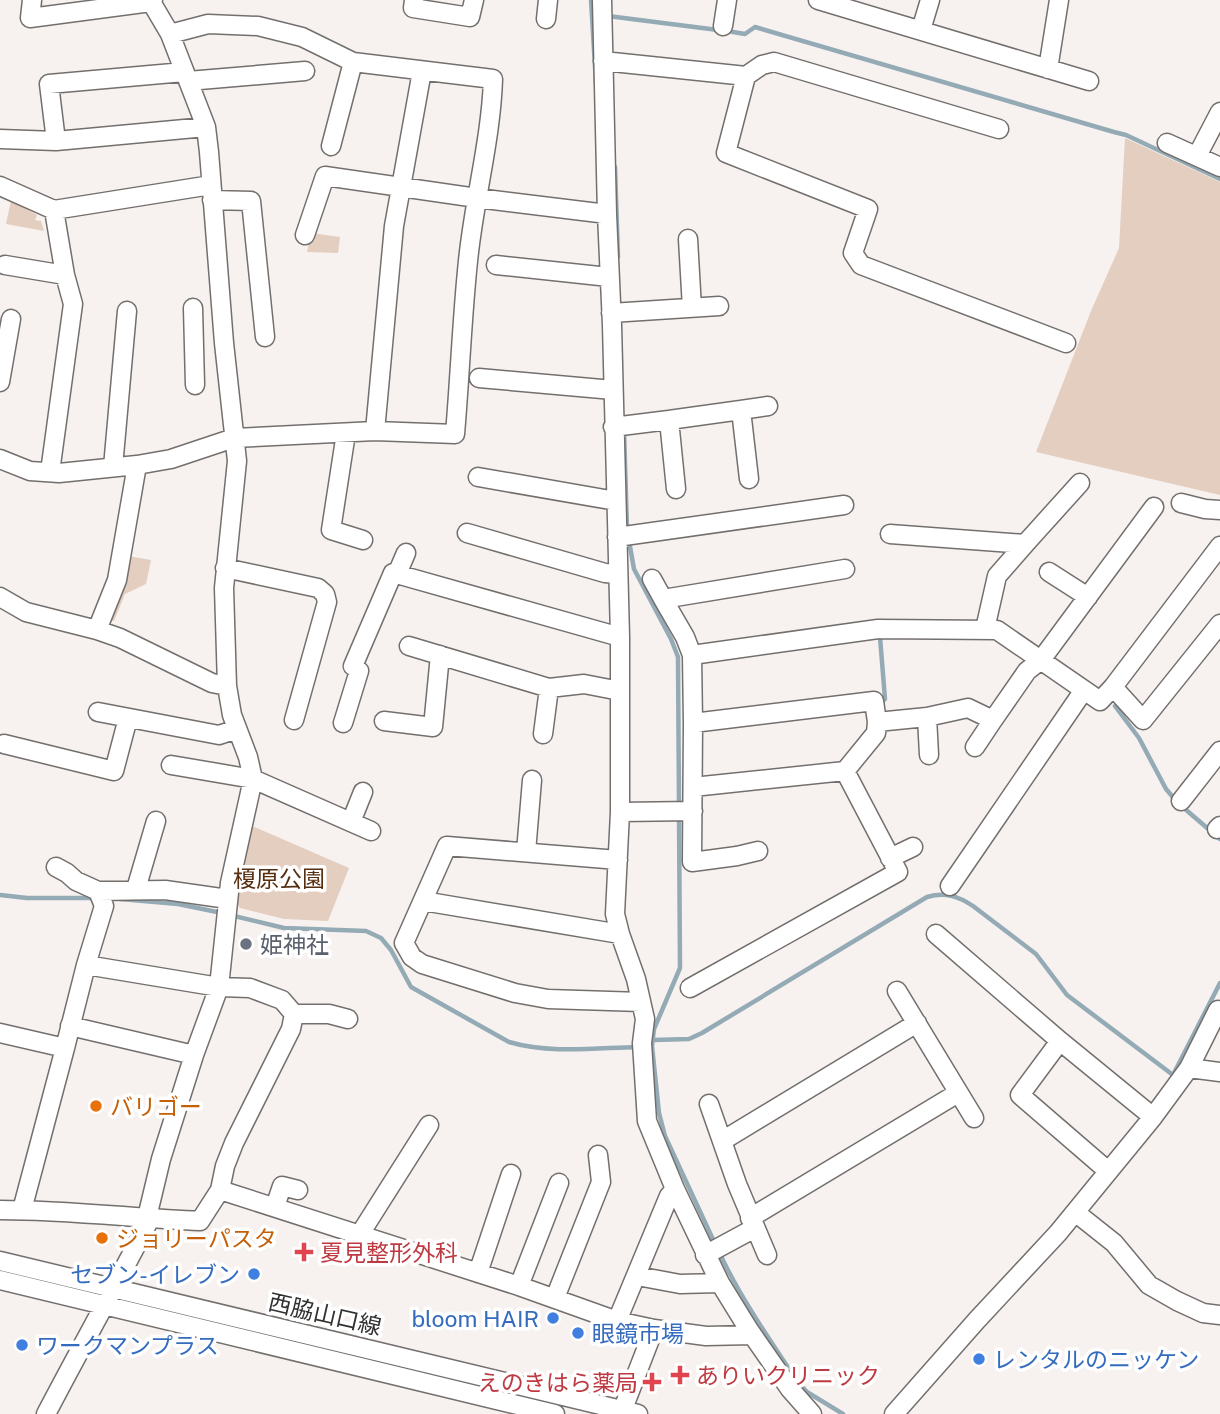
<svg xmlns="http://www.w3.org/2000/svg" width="1220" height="1414" font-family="'Public Sans','Noto Sans JP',sans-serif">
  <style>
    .green { fill: #e3cec0 }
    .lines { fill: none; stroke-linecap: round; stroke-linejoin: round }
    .stream { stroke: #94aab5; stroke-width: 4.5 }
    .minor-casing { stroke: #736f6d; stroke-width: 21 }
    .minor { stroke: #fff; stroke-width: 18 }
    .worship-dot { fill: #6b7280; stroke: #fff; stroke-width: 2.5 }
    .food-dot { fill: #e8710a; stroke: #fff; stroke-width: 2.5 }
    .health-dot { fill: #e0444e; stroke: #fff; stroke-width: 2.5 }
    .shop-dot { fill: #3f7fe0; stroke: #fff; stroke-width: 2.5 }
    .labels { text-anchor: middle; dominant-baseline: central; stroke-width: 7; stroke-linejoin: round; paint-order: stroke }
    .park-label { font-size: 23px; fill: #562e10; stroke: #fff }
    .worship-label { font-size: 23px; fill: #5b616d; stroke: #fff; text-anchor: start }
    .food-label { font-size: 23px; fill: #c56008; stroke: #fff; text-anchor: start }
    .health-label { font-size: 23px; fill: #be3a42; stroke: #fff; text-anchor: start }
    .shop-label { font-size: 23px; fill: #366cbe; stroke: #fff; text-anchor: start }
    .street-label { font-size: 23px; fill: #333130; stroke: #fff }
  </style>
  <rect width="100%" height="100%" fill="#f7f2f0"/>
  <path class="green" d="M1125,138L1220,182V495L1036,452L1091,311L1119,248Z
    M11,201L37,215L35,220L41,221L44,231L6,224Z
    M311,233L340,237L338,253L307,252Z
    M128,556L151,560L146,584L125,594L114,621L108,619Z
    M252,826L349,868L328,921L284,919L240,908L235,900Z"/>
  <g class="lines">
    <path class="stream" d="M591,0L596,83
      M609,19L608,16L718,30
      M727,31L745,34L755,27L1114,132L1126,135L1220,179
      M615,167L618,257
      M624,430L627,529
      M629,541L634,569L671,639L678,657L679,805
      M880,637L885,699L881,703
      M1115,706L1139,738L1166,789L1178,803L1220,839
      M679,814L680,968L654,1029L652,1046L659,1113L665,1136L716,1246
      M0,895L27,898H97
      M120,899L178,904L222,913
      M230,915L284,928L366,931L381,938L391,950L411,987L509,1042C550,1054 595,1048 638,1047
      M653,1040L689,1039L702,1033L927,897C945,892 958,896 973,906L1036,954L1067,995L1173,1075L1220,983
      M720,1254C741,1299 770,1340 797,1381L807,1392L843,1414"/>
    <g class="minor-casing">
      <path id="minor" d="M32,0L30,18L151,2L153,0
        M414,0L413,8L470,17L474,0
        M602,0L607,214L612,325L620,637V812L615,914L620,934L636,979L645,1019L642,1043L647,1121L675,1189L720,1283L749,1330L790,1389L812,1414
        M818,0L1089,81
        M546,19L548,0
        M723,26L727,0
        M921,30L930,0
        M603,61L746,76L726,153L868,209L853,253L861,265L1066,343
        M1048,69L1059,0
        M746,76L762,65L774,62L999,129
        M188,81L305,71
        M0,139L56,141L206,127L170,34L150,0
        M56,141L49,84L184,72
        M1167,143L1220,167
        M331,146L353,62
        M1197,156L1220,112
        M0,186L54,210L211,185
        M212,200L251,201L265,337
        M305,235L325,176L477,198L607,214
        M688,239L692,308
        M5,265L65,275
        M496,265L609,277
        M193,308L195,385
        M611,313L719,306
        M479,378L613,390
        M0,382L11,319
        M613,427L669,420
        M375,431L394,226L422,71
        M346,433L331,530L363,540
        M0,459L30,471L59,473L137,465L171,459L234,438L375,431L455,434C460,376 462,318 468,261C474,200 491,140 493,79L353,62L302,37L258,26L208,24L170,34
        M137,465L117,580L97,630L120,638L212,683L227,686
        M113,467L127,311
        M50,472L73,304L65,275L54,210
        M478,477L616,501
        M749,479L741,410L768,406
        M676,489L669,420L741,410
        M1181,503L1205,509L1220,510
        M467,533L605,573L617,574
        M890,534L1025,544L1080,483
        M617,537L844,505
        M225,568L318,588L325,594L327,602L294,720
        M845,569L663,599L685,637L692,655L878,629L997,630L1100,701L1113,687L1220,546
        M1049,572L1088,597
        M397,574L406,553
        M652,579L663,599
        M0,597L26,612L97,630
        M985,629L997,576L1025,544
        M409,646L549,688L584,684L620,691
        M692,655L693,723L874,701L877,722
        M1113,687L1143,720L1220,624
        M98,712L219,735L237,729
        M927,717L968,708L993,720L1027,671L1041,660L1154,507
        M384,721L433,727L440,655
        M343,723L359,671L353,666L393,573L620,637
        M693,723L692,862L737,856L758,851
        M543,734L549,688
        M4,744L114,771L128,718
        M975,747L993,720
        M171,765L253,779L371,831
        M845,771L876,733L877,722L927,717L929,755
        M1181,801L1220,751
        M620,812L693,811
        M351,822L363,792
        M1217,829L1220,826
        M526,852L532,780
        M890,858L913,847
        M618,860L447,846L404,943L412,957L422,964L515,993L548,999L641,1002
        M56,867L67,873L76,881L98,891L165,890L228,899
        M950,886L1084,690
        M136,889L156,821
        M423,901L620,934
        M936,934L1060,1041L1020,1095L1108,1171
        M86,965L104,906L98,891
        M690,988L898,872L845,771L693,787
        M897,991L974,1118
        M1218,1010L1189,1068L1220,1072
        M70,1026L194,1055
        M0,1033L65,1048L22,1210
        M1060,1041L1153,1117L1189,1068
        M65,1048L86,965L219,987L250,988L282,1000L294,1014
        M709,1104L737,1184L767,1255
        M722,1141L917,1023
        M220,1190L519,1286L617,1321L654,1329L706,1336L752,1335
        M275,1207L282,1186L298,1190
        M0,1210C67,1210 133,1218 200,1221L220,1190L225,1166L234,1143L291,1029L294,1014H329L348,1019
        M1075,1212L1114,1243L1149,1285L1177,1301L1203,1313L1220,1315
        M750,1218L958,1093
        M360,1234L429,1125
        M705,1255L755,1228
        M0,1261L638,1414
        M478,1273L511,1174
        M637,1276L680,1284L720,1283
        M0,1280L555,1414
        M519,1286L559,1183
        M555,1298L601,1182L598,1155
        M617,1321L669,1196L675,1189
        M46,1414C80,1349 116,1285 150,1219L149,1209L161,1159L194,1055L219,987L230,883L253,779L248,757L232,715L227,686L224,588L237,461L224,343L209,152L206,127
        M621,1414L654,1329
        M894,1414L977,1320L1058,1233L1153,1117"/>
    </g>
    <use href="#minor" class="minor"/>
  </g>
  <circle class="worship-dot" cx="246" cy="944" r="7"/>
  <g class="food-dot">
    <circle cx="96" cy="1106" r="7"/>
    <circle cx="102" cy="1238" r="7"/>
  </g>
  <g class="health-dot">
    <path d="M300.5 1241.5h7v7h7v7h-7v7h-7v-7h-7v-7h7z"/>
    <path d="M676.5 1364.5h7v7h7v7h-7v7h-7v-7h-7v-7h7z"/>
    <path d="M648.5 1371.5h7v7h7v7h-7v7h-7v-7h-7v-7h7z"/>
  </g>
  <g class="shop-dot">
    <circle cx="254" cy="1274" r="7"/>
    <circle cx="553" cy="1318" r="7"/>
    <circle cx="578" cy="1333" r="7"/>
    <circle cx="22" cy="1345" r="7"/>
    <circle cx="979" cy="1359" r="7"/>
  </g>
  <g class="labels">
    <g class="park-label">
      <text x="279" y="878">榎原公園</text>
    </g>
    <g class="worship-label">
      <text x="260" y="944">姫神社</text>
    </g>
    <g class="food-label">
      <text x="110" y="1106">バリゴー</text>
      <text x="116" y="1238">ジョリーパスタ</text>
    </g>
    <g class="health-label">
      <text x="320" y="1252">夏見整形外科</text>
      <text x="696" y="1375">ありいクリニック</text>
      <text x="638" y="1382" text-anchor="end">えのきはら薬局</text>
    </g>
    <g class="shop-label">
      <text x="240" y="1274" text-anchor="end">セブン-イレブン</text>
      <text x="539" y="1318" text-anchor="end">bloom HAIR</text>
      <text x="592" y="1333">眼鏡市場</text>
      <text x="36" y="1345">ワークマンプラス</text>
      <text x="993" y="1359">レンタルのニッケン</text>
    </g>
    <g class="street-label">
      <text transform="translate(325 1314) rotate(13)">西脇山口線</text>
    </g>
  </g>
</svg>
